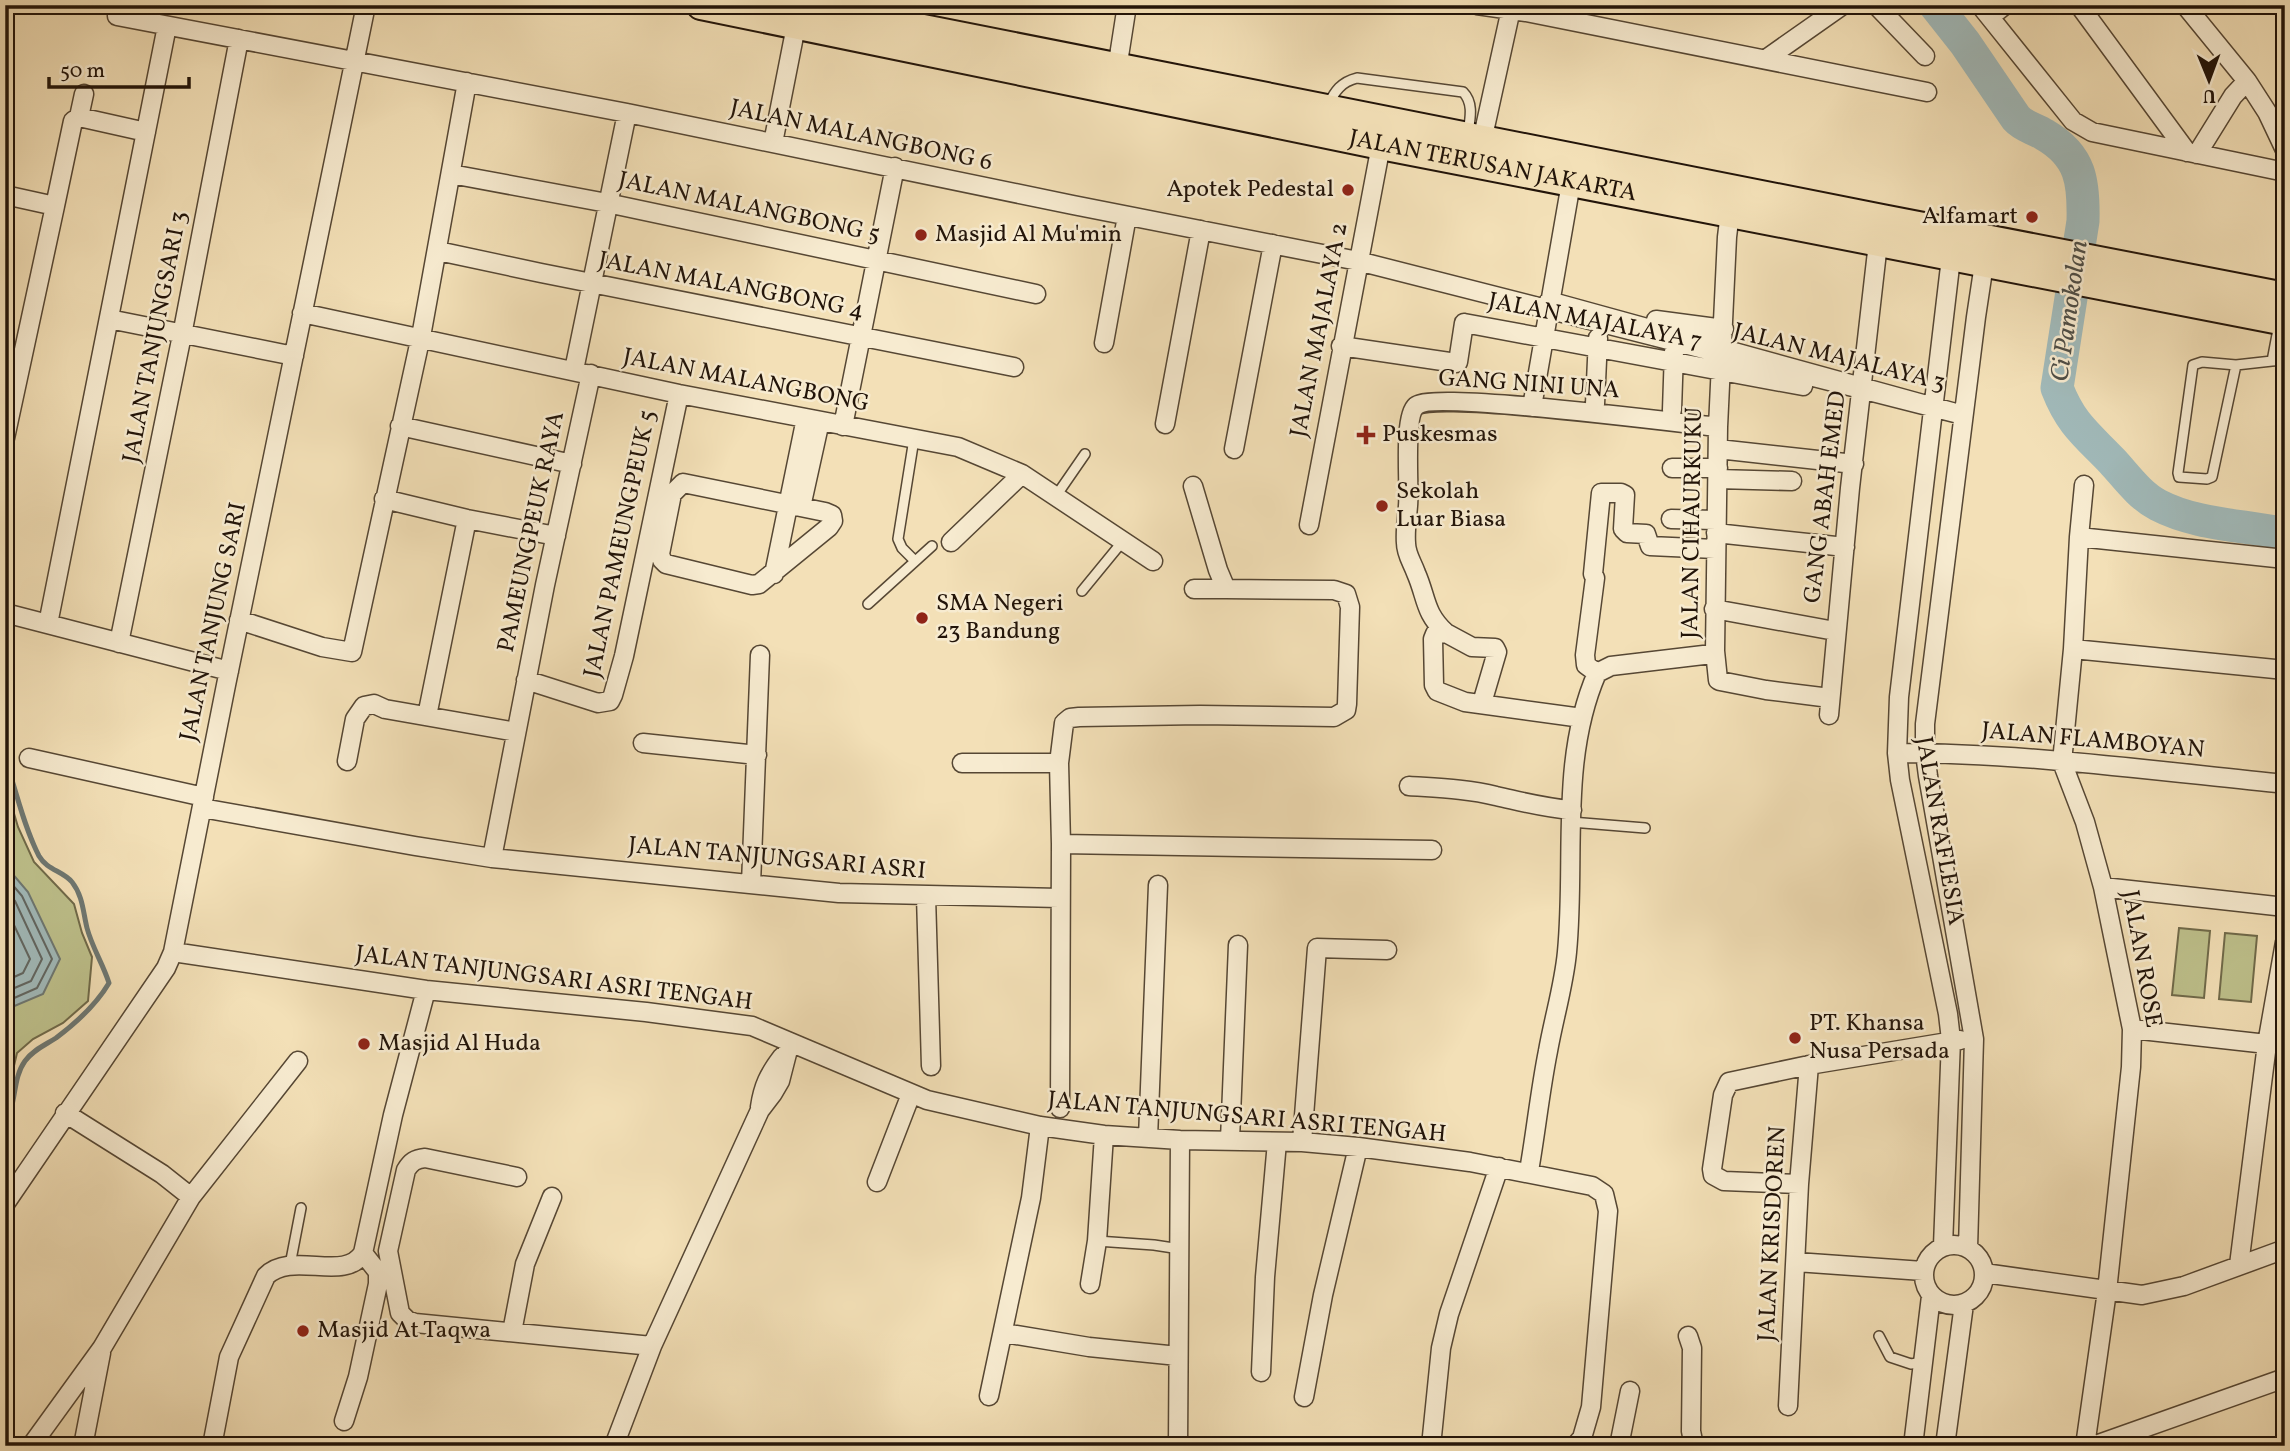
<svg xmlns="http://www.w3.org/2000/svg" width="2290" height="1451" font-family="Vollkorn,serif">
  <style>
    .green { fill: #bec18c; stroke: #706a4a; stroke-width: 2 }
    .water { fill: #a1baba; stroke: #6e7873; stroke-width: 2 }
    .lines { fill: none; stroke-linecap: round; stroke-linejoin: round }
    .shore { stroke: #626762; stroke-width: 2 }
    .stream { stroke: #6e7873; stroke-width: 5 }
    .river { stroke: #a1baba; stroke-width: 33 }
    .service-casing { stroke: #564734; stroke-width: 12 }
    .minor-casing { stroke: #564734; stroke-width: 21 }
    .primary-casing { stroke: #221409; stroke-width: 32 }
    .service { stroke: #f7ebd0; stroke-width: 9 }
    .minor { stroke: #f7ebd0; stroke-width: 18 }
    .primary { stroke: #f3e0b7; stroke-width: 28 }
    .poi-dot { fill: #8f2418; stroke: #f7ebd0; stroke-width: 2.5 }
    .labels { text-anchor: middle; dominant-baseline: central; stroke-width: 5; stroke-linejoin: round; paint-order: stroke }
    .street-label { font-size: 24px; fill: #221409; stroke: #f7ebd0 }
    .poi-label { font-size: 24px; fill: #221409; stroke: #f7ebd0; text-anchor: start }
    .water-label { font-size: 26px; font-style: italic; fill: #4e4e47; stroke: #f7ebd0 }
  </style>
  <rect width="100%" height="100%" fill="#f3e0b7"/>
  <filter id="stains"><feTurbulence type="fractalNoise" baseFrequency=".00286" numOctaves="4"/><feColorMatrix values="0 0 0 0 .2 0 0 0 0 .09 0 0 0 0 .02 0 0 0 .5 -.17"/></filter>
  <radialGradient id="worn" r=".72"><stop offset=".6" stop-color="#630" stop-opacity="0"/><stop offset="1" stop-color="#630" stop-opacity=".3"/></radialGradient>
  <path class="green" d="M5,783L18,827L34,862L74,904L82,933L92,957L88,1001L63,1023L33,1039L17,1053L5,1104Z
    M2179,928L2210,931L2204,998L2172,995Z
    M2225,933L2257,936L2251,1002L2219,999Z"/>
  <path class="water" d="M5,865L28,892L60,959L43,994L5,1010Z"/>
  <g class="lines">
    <path class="shore" d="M5,876L22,896L52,959L37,988L5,1002
      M5,890L15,901L42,959L31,981L5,992
      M5,906L30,959L23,973L5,981"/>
    <path class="stream" d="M5,759C17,792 23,825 39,856C47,870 63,871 72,882C83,896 83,912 87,928C92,947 103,964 109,983C96,1005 76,1023 56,1038C45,1045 33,1050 25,1061C12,1079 17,1104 5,1123"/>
    <path class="river" d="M1935,5L1965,43L2016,118C2024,127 2034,128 2045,135C2081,156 2084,182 2083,221L2057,388C2071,424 2086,434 2112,461C2126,476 2139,495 2158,505C2196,525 2244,525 2285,534"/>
    <g class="service-casing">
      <path id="service" d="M1328,105C1335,91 1341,82 1357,78L1463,92C1474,103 1470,119 1468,133
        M2272,361L2285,360
        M2236,365L2212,477L2207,479L2179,477L2178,473L2193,365L2202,362L2236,365L2272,361L2279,324
        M914,439L898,539L902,548L915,561
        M1056,496L1085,454
        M1082,591L1123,541
        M868,604L932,546
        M1571,822L1645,828
        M1097,1241L1154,1245L1180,1249
        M290,1265L301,1208
        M1879,1336L1890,1357L1911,1364L1923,1362"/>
    </g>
    <g class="minor-casing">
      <path id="minor" d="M1477,5L1526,12L1927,92
        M1876,5L1925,56
        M1980,5L2073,121L2092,132L2285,172
        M2079,5L2187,152
        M2185,5L2247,81L2233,96L2197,154
        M117,16L627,113L1073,205L1358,261L1963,415L1549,301
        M1990,17L2005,5
        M1766,59L1843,5
        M1117,69L1127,5
        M2247,81L2267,112L2285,150
        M79,117L146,132
        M773,143L796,26
        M1480,150L1511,9
        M451,174L607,203L1036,294
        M5,195L55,206L5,438
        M55,206L73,121L79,117L84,94
        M438,251L541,273L1014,367
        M302,313L679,394L958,447L1022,474L1153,561
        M109,319L294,356
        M1656,320L1724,329
        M1104,343L1127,216
        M1341,346L1456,363L1458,362L1464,323L1803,386
        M574,370L627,113
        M1595,404L1598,338
        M1532,407L1571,183
        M1672,410L1674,351
        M1165,424L1201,230
        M400,426L572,464
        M843,426L895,167
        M1234,449L1273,244
        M1718,449L1854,464
        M1672,468H1718
        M1718,479L1792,481
        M683,483L825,512L832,515L833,521L829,527L759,584L752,585L666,564L662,560L660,554L672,494Z
        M2084,485L2079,537L2073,649L2062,762L2085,822L2103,887L2132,1029L2131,1067L2107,1291L2085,1446
        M384,499L467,519L556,536
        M801,507L820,421
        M1671,519L1716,520
        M1309,525L1381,145
        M1716,533L1845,547
        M2079,537L2285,559
        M951,542L1022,474
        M774,574L806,418
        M1194,589H1226
        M1714,609L1835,631
        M5,613L229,671
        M239,620L322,647L352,652L422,331L467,82
        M48,624L167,26
        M1446,633L1472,647L1495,648L1497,652L1482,703
        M119,643L182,335L239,39
        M2073,649L2285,670
        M1715,651L1718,680L1720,681L1766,690L1830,698
        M1597,673L1586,665L1585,655L1595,578L1593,574L1601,493H1621L1625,495L1623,529L1627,533L1646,534L1650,546L1715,549
        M526,680L598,703L610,701L613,695L624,656L679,394
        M1829,715L1850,488L1878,243
        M427,716L467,519
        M1582,718L1465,702L1437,691L1434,685L1433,639L1435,634L1446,633C1424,613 1427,598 1416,573C1412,562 1406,554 1406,543C1405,531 1407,518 1408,506C1410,486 1403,417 1416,406C1432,391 1680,423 1718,427
        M643,743L757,755
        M1897,753C2026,753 2156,771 2285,784
        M29,758L204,797
        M347,761L355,719L364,706L374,704L385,709L516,732
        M962,763H1059
        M1409,786C1438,788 1468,789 1496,796C1523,802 1544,808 1572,810
        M202,808L415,846L492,858L839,893L1059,898
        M1061,844L1432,850
        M492,858L545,585L591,374
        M751,884L760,655
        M2103,887L2285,907
        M926,896L931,1066
        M173,952L426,990L646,1012L752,1026L927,1100L1040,1126L1104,1135L1180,1140L1302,1142L1358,1147L1470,1162L1592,1186L1604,1194L1608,1211L1591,1407L1582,1438L1575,1446
        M2132,1029L2267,1044
        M760,1107C763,1086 769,1074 782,1057
        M1060,1108L1061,844L1059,763L1064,723L1070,718L1079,717L1200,715L1334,717L1346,710L1347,704L1350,607L1346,594L1334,590L1226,589L1218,570L1193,486
        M65,1113L162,1174L191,1197
        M1148,1138L1158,885
        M1230,1140L1238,945
        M1302,1142L1317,948L1387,950
        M1529,1171C1536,1131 1540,1091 1548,1051C1554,1017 1564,985 1567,952C1576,859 1559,760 1597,673L1611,666L1712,654L1715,651L1718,427L1727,237L1731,204
        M517,1177L425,1158C415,1159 411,1162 406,1170L388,1251L400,1313L407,1320L415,1323L652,1346
        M877,1182L911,1094
        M1799,1184L1724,1181L1713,1175L1712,1169L1723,1095L1729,1082L1809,1065L1960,1040
        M5,1204L166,968L173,952L226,685L366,5
        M1924 1275a30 30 0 1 1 60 0a30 30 0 1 1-60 0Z
        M1943,1246L1951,1040L1948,1014L1900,780L1897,753L1899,697L1951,258
        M1968,1248L1974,1039L1928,776L1925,753V724L1976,317L1984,264
        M1796,1262L1923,1271
        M2239,1265L2267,1044L2285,942
        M1984,1273L2142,1295L2184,1286L2285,1249
        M1090,1284L1097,1241L1104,1135
        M512,1332L525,1264L552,1197
        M1004,1333L1089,1347L1178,1356
        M1688,1336L1692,1348L1691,1431L1694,1446
        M1261,1372L1265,1277L1277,1142
        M989,1396L1031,1198L1040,1126
        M1304,1397L1323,1295L1358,1147
        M1788,1406L1799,1184L1809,1065
        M344,1421L358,1377L378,1284V1272L363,1253
        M5,1443L11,1446
        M31,1446L102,1348L191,1197L298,1061
        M83,1446L101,1353
        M212,1446L229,1357L266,1276C292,1250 345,1283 363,1253L393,1115L426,990
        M614,1446L652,1346L760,1110L773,1093L780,1081L790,1042
        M1178,1446L1180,1140
        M1431,1446L1441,1348L1449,1314L1499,1167
        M1619,1446L1630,1391
        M1913,1446L1931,1296
        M1945,1446L1964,1304
        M2093,1446L2285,1378"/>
    </g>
    <g class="primary-casing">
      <g id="primary">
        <path id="s1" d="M701,5L1381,145L2285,321"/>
        <path d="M802,5L1882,219L2285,297"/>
      </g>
    </g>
    <use href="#service" class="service"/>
    <use href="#minor" class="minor"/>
    <use href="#primary" class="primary"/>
  </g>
  <g class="poi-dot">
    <circle cx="1348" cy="190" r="7"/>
    <circle cx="2032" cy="217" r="7"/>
    <circle cx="921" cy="235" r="7"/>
    <path d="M1362.5 424.5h7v7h7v7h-7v7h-7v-7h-7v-7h7z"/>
    <circle cx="1382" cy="506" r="7"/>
    <circle cx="922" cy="618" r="7"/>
    <circle cx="1795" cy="1038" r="7"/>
    <circle cx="364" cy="1044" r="7"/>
    <circle cx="303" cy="1331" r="7"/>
  </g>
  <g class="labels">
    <g class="street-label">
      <text transform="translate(861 136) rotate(12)">JALAN MALANGBONG 6</text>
      <text stroke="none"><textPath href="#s1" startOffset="808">JALAN TERUSAN JAKARTA</textPath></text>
      <text transform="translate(749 208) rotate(12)">JALAN MALANGBONG 5</text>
      <text transform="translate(731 286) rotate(11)">JALAN MALANGBONG 4</text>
      <text transform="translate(1595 322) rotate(11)">JALAN MAJALAYA 7</text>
      <text transform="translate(1320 330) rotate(-79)">JALAN MAJALAYA 2</text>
      <text transform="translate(156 337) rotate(-79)">JALAN TANJUNGSARI 3</text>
      <text transform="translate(1839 358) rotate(14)">JALAN MAJALAYA 3</text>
      <text transform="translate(746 381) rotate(11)">JALAN MALANGBONG</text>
      <text transform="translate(1529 385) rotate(4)">GANG NINI UNA</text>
      <text transform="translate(1826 497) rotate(-83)">GANG ABAH EMED</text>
      <text transform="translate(1693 523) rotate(-89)">JALAN CIHAURKUKU</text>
      <text transform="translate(532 532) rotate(-78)">PAMEUNGPEUK RAYA</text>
      <text transform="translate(621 544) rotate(-78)">JALAN PAMEUNGPEUK 5</text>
      <text transform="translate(214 622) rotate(-78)">JALAN TANJUNG SARI</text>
      <text transform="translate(2093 741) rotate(5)">JALAN FLAMBOYAN</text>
      <text transform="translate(1939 831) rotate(80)">JALAN RAFLESIA</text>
      <text transform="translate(777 859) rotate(5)">JALAN TANJUNGSARI ASRI</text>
      <text transform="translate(2141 959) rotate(80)">JALAN ROSE</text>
      <text transform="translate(554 979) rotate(7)">JALAN TANJUNGSARI ASRI TENGAH</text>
      <text transform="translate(1247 1118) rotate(5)">JALAN TANJUNGSARI ASRI TENGAH</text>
      <text transform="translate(1773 1234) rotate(-87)">JALAN KRISDOREN</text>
    </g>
    <g class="poi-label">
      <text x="1334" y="190" text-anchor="end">Apotek Pedestal</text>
      <text x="2018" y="217" text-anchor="end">Alfamart</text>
      <text x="935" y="235">Masjid Al Mu'min</text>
      <text x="1382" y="435">Puskesmas</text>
      <text x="1396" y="492">Sekolah<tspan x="1396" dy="28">Luar Biasa</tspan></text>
      <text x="936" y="604">SMA Negeri<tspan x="936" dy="28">23 Bandung</tspan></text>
      <text x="1809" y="1024">PT. Khansa<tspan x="1809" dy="28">Nusa Persada</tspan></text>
      <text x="378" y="1044">Masjid Al Huda</text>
      <text x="317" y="1331">Masjid At Taqwa</text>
    </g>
    <g class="water-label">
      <text transform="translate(2070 311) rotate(-82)">Ci Pamokolan</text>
    </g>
  </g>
  <rect width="2290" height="1451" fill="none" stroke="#f3e0b7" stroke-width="28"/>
  <rect x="7" y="7" width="2276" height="1437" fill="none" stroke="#221409" stroke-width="3.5"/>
  <rect x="14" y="14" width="2262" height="1423" fill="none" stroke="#221409" stroke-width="2"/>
  <g transform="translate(2209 80) rotate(179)" stroke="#f7ebd0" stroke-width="5" paint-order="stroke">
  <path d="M0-5L12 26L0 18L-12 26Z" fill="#221409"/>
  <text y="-10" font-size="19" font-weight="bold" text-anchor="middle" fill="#221409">U</text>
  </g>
  <path d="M49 77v10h140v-10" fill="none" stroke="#221409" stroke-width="3.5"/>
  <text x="60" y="77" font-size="21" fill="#221409" stroke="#f7ebd0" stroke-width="5" paint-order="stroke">50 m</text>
  <rect width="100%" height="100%" filter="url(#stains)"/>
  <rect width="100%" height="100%" fill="url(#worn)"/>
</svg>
